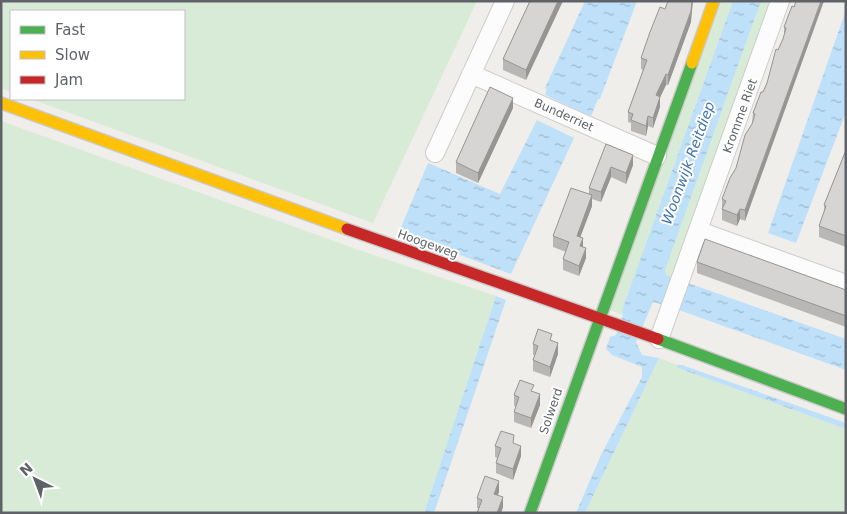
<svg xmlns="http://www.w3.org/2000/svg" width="847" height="514" font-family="'DejaVu Sans',sans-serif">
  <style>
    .green { fill: #d8ebd6 }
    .water { fill: url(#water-ripples) }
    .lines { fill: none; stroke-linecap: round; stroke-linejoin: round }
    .street-casing { stroke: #cbcccc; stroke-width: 20 }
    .fast-casing { stroke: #cacacb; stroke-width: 14 }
    .slow-casing { stroke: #cacacb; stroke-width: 14 }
    .jam-casing { stroke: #cacacb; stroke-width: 14 }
    .street { stroke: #fdfcfc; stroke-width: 18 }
    .fast { stroke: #4caf50; stroke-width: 11 }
    .slow { stroke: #ffc107; stroke-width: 11 }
    .jam { stroke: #c62828; stroke-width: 11 }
    .wall { fill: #b8b7b5 }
    .shaded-wall { fill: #969594 }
    .building { fill: #d6d5d3; stroke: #969594 }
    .labels { text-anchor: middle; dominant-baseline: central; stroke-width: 4; stroke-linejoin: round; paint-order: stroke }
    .street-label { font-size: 12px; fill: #5f6368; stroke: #fff }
    .water-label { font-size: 14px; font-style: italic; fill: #4174aa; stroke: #fff }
  </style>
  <defs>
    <pattern id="water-ripples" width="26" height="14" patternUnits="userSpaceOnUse" patternTransform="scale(1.25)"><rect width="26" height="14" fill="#bfe0f9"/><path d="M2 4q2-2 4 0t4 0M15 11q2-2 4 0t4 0" fill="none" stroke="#9eb9cd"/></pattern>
  </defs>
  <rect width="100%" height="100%" fill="#efeeea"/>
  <path class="green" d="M1,1H477L373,223L31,99H184V11H11V92L1,88Z
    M722,1H733L622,310L623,315L610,310Z
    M761,1H773L673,276L671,277L666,275L665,270Z
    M1,121L359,250L496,296L424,513H1Z
    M659,358L677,365L678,368L846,429V513H585Z"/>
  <path class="water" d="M585,1H637L600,99H598L591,116L545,95L547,89L545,88Z
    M733,1H761L665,270L666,275L671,277L668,288L684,294L688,283L846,339V370L679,310L682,299L666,293L661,304L653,302L636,342L642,355L659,358L585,513H576L601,455L642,377V367L612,355L606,349L610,337L616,335L623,315L622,310Z
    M846,10V112L796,243L768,233Z
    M537,120L574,138L511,274L399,232L428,163L500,194Z
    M496,296L506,300L434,513H424Z
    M677,365H682L846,423V429L678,368Z"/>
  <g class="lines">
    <g class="street-casing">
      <path id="street" d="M471,74L657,156
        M435,153L505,1
        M699,231L846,284
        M659,339L780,1"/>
    </g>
    <g class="fast-casing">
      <path id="fast" d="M658,339L846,409
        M530,513L692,63"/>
    </g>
    <g class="slow-casing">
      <path id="slow" d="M692,63L714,1
        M1,103L347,229"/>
    </g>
    <g class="jam-casing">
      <path id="jam" d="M347,229L658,339"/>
    </g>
    <use href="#street" class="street"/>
    <use href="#fast" class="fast"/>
    <use href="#slow" class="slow"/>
    <use href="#jam" class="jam"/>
  </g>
  <path class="wall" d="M530,1L526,80L503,70V59Z
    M792,6L745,221L740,219L737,226L722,220V199L736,168L752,124L753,113L767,83L778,50L783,39L784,36V27Z
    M665,9L691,22L668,85H666L660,97V107L653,128L648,126L646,136L631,131V123L628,122V112L643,70L641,69V58Z
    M513,108L478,183L456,173V162Z
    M606,144L633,165L626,184L611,177L601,202L592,199V206L580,237L586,258L579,276L563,270V259L566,252L553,247V236L589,194V188Z
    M846,150V247L819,237V226L824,212V205Z
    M697,262L846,290V327L697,273Z
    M552,341L558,354L550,377L533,371V360L535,355H533V344Z
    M534,392L540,405L531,428L514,422V412L516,407L514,406V395Z
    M514,443L521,456L513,480L496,473V463L497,458L495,457V446Z
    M499,492L498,495L503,507L501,513H477L479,509L477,508V498Z"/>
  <path class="shaded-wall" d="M558,1H563L526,80V70Z
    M692,1H693L691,22L668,85V75Z
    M821,1H824L745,221V210Z
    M666,74V85L656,106V95Z
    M660,97V107L653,128V118Z
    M513,98V108L478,183V173Z
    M648,116V126L646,136V126Z
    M633,155V165L626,184V173Z
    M611,167V177L601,202V192Z
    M592,195V206L577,246V236Z
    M740,209V219L737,226V215Z
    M583,238V249L580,246Z
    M586,248V258L579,276V266Z
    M558,343V354L550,377V367Z
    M540,394V405L531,428V418Z
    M521,446V456L513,480V469Z
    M499,481V492L494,504V494Z
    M503,497V507L501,513H497Z"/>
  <path class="building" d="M530,1H558L526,70L503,59Z
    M668,1H692L691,11L668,75L666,74L656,95L660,97L653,118L648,116L646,126L631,120L633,114L628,112L647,60L641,58L650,32L660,7L665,9Z
    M796,1H821L745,210L740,209L737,215L722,209L726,201L722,199L730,178L736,168L745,135L752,124L755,114L753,113L761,92H763L767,83L776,49L778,50L783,39L786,28L784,27L792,6L794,7Z
    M490,87L513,98L478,173L456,162Z
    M606,144L633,155L626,173L611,167L601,192L589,188Z
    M846,150V236L819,226L826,206L824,205Z
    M571,188L592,195L577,236L583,238L580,246L586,248L579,266L563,259L569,242L553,236Z
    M705,239L846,290V316L697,262Z
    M538,329L552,334L550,340L558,343L550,367L533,360L538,346L533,344Z
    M520,380L534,385L531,391L540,394L531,418L514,412L519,397L514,395Z
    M501,431L514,435L513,443L521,446L513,469L496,463L501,448L495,446Z
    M485,476L499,481L494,494L503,497L497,513H477L482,500L477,498Z"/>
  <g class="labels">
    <g class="street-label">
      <text transform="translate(564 115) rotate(24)">Bunderriet</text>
      <text transform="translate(740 116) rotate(-70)">Kromme Riet</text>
      <text transform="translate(428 244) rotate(20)">Hoogeweg</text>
      <text transform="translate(551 411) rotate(-71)">Solwerd</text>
    </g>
    <g class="water-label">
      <text transform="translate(688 163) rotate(-70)">Woonwijk Reitdiep</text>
    </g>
  </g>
  <rect width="847" height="514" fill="none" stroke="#5f6368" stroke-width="5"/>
  <rect x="10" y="10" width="175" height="90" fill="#ffffff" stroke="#bfc1c3"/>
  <rect x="20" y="26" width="25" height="8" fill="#4caf50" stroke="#bfc1c3"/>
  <text x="55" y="35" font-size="15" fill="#5f6368">Fast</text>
  <rect x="20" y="51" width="25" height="8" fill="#ffc107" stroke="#bfc1c3"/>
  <text x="55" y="60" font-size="15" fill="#5f6368">Slow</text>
  <rect x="20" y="76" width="25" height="8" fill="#c62828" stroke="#bfc1c3"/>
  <text x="55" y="85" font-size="15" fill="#5f6368">Jam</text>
  <g transform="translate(35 479) rotate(318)" stroke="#ffffff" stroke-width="4" paint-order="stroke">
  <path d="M0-4L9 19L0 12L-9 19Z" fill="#5f6368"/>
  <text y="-8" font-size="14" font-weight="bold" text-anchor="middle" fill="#5f6368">N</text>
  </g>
</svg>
